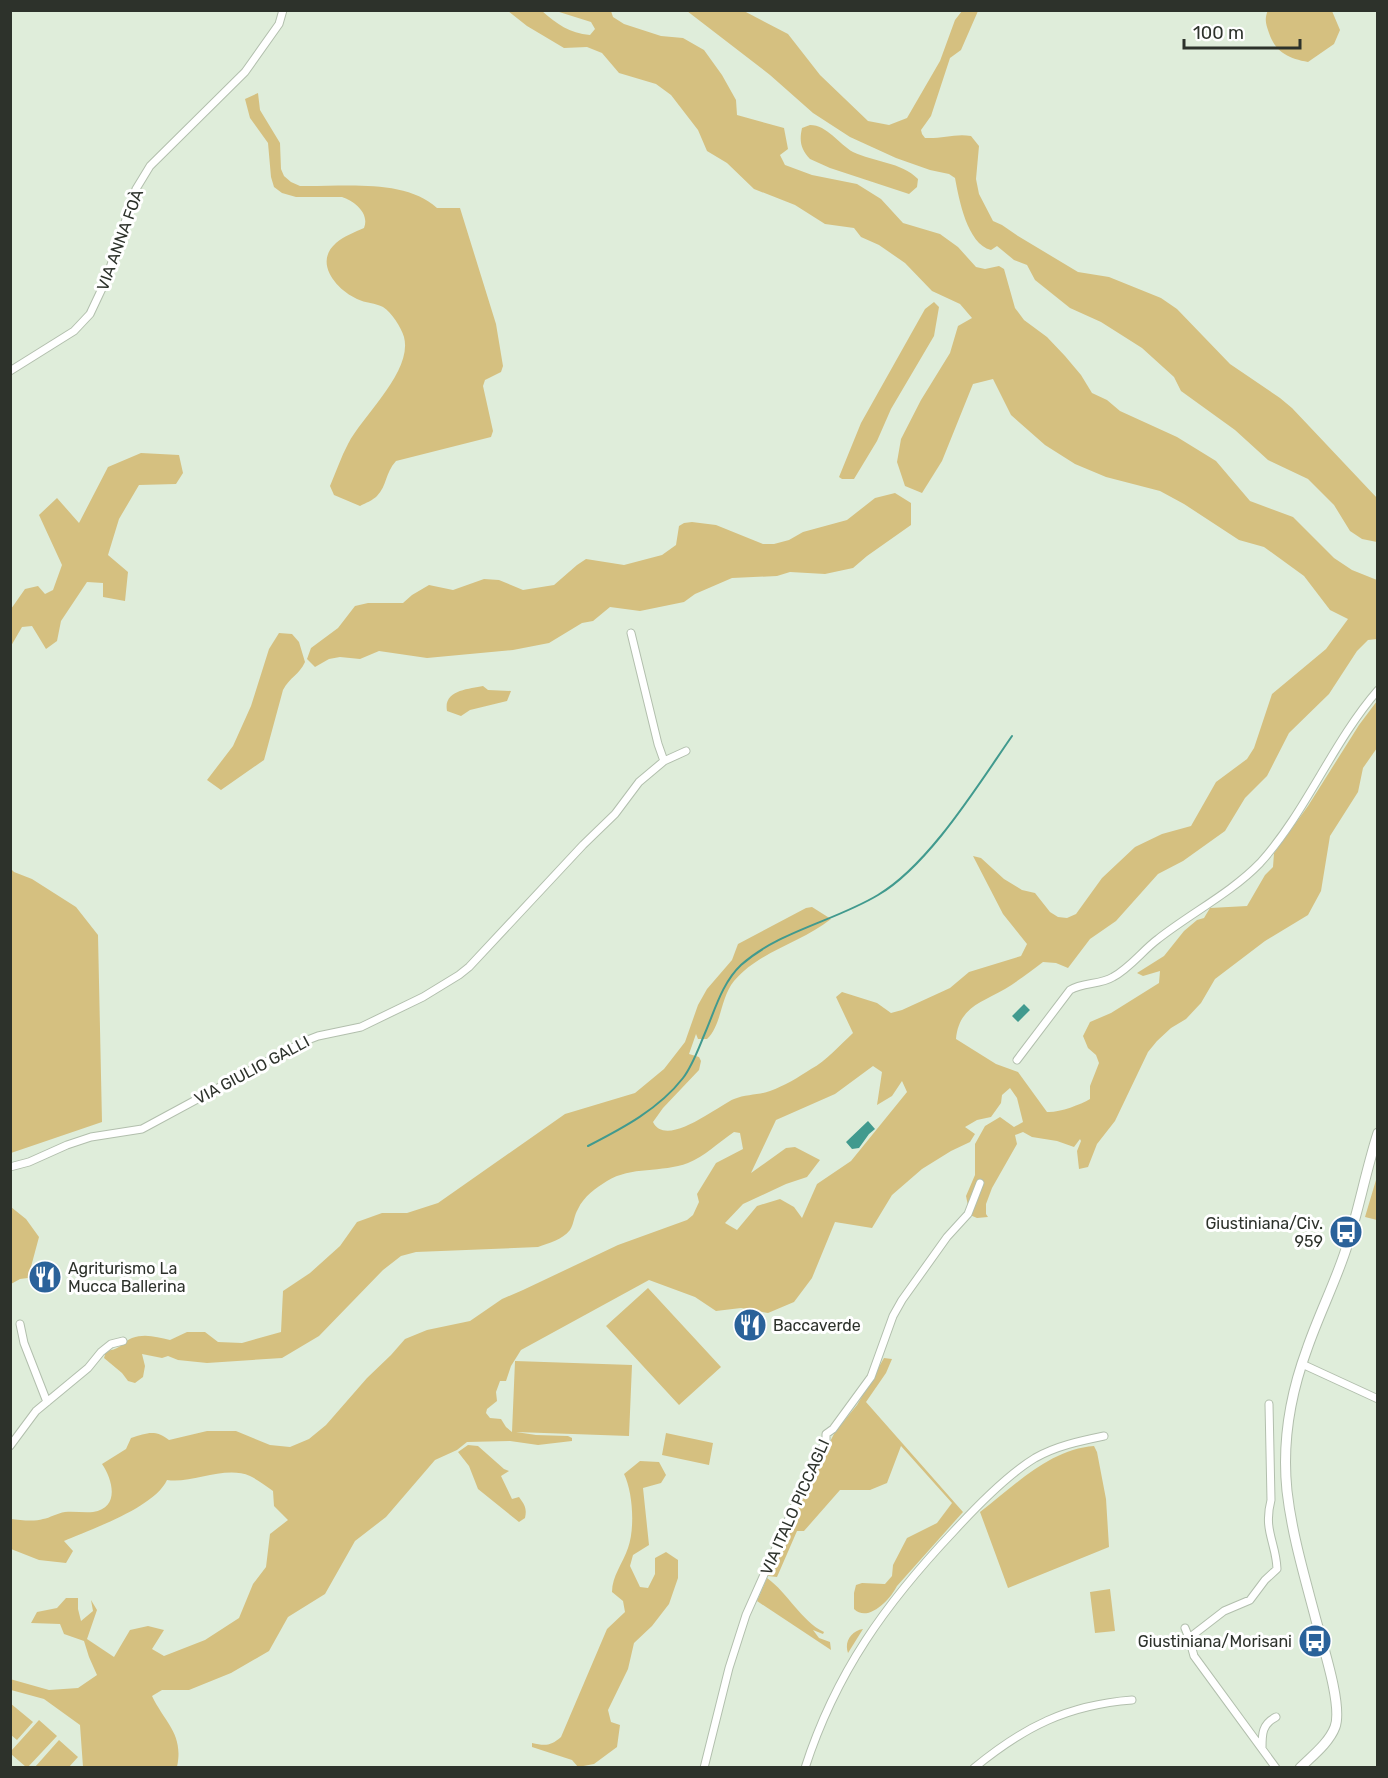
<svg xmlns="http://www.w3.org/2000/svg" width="1388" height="1778" font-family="Rubik,sans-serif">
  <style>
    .green { fill: #d5c080; fill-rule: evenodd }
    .water { fill: #419a8e }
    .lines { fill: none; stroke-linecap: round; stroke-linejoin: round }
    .stream { stroke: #419a8e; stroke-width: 2 }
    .street-casing { stroke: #b2bfad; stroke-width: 9 }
    .secondary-casing { stroke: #b2bfad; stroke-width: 11 }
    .street { stroke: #fff; stroke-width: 7 }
    .secondary { stroke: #fff; stroke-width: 9 }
    .labels { text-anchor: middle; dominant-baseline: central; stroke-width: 6; stroke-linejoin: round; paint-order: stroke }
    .street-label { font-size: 16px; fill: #2d322b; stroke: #fff }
    .poi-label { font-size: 16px; fill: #2d322b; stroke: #fff; text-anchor: end }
  </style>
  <rect width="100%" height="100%" fill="#dfedda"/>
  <path class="green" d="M1268,10L1332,11L1340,30L1334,44L1308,62C1289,59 1275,52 1269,33C1266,24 1264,20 1268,10Z
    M508,11H542C557,24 569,33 590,35L595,29L591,22L556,11H611L613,17L624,24L661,36L683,38L704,50L722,75L736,100L737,115L784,128L788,149L780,155L785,165L812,175L857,184L881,199L903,223L940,234L958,247L976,267L985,269L999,266L1004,269L1015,308L1024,320L1047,337L1065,356L1081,375L1092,393L1107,400L1120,411L1177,437L1216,461L1250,501L1293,517L1334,558L1352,570L1377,580V639L1368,640L1357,651L1329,694L1289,733L1267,776L1245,798L1225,831L1183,861L1158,874L1116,921L1090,939L1068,968L1056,963L1043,962C1031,971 1018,981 1005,989C981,1003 959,1007 956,1039L996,1064L1018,1072L1047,1112C1058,1113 1080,1105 1090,1099V1086L1099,1063L1096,1055L1088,1048L1083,1036L1090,1022L1111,1013L1159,983L1160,971L1143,976L1137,973L1164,956L1184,931L1197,920L1204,918L1210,908L1247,906L1265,875L1273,867L1274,853L1308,806L1359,725L1377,701V748L1363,768L1358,792L1330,836L1321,891L1308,915L1265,941L1215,979L1201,1003L1186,1019L1171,1028L1157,1041L1148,1052L1115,1121L1097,1144L1088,1167L1079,1169L1077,1151L1081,1141L1080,1139L1074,1147L1057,1141L1032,1137L1023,1132L1015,1135L1017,1144L992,1188L986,1204V1214L988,1217L977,1218L970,1215L966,1196L975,1175V1144L985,1126L1000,1117L1014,1127L1023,1122L1017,1098L1010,1088L1002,1095L1001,1103L991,1117L977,1120L965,1127L975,1134L970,1142L951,1151L922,1169L892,1195L872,1228L835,1222L812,1278L794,1302L768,1313L741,1308L716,1311L695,1297L649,1280L521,1350L511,1366L506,1381H500L496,1392L497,1401L487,1409L486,1413L490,1418L501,1419L506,1427L512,1432L515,1361L632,1365L629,1436L516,1432L536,1435L568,1436L572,1438V1441L538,1445L510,1441L467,1442L457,1450L435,1460L386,1517L355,1541L325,1594L288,1617L269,1651L231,1673L189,1690H162L152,1696C165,1723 184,1734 177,1767H83L80,1725L44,1699L11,1690L10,1679L49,1690L78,1688L97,1675L89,1657L84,1641L64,1634L60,1624L31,1623L37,1612L57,1608L66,1598H78V1609L81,1621L93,1611L91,1600L97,1610L87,1639L114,1657L130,1630L148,1626L164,1630L152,1649L164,1656L205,1640L239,1618L253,1584L266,1567L270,1534L288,1520L274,1506L273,1491C266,1486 258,1480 250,1476C225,1465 192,1484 167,1480C154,1508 91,1529 64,1541L73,1551L66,1563L39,1560L11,1549V1519C20,1520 34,1522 43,1519C50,1518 57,1513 65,1512C74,1511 84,1513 93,1512C120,1508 113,1480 102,1464L126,1449L131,1438C147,1433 155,1429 169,1440L207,1431H236L270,1445L290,1447L309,1439L326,1425L367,1378L391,1355L405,1339L427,1330L470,1321L502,1299L523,1290L618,1245L687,1220L693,1215L699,1202L697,1194L716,1163L743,1149L740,1133L734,1132C719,1142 704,1157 688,1163C662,1173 631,1166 607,1181C596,1188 584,1196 578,1209C574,1215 574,1224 570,1230C562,1240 549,1243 538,1247L416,1252L401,1256L383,1270L319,1336L282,1358L207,1363L178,1360L168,1356L162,1358L142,1354L145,1366L143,1377L135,1383L128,1381L122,1373L104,1358L106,1351C123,1349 120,1343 132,1338C145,1333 157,1337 170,1340L187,1332H205L218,1342L242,1343L281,1332L283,1291L310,1273L340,1246L357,1222L382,1213H407L438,1203L565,1114L635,1093L664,1069L685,1042L698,1005L707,989L732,960L738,944L806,908L812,907L831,919C801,943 759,951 734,981C720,998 722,1025 707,1039H698L696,1034L689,1054L699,1057L701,1061L699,1070L663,1108L653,1122C666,1149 719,1105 734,1099C746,1094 759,1095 770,1091C784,1086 799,1077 811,1069C826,1061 840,1045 853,1033L836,997L842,992L877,1003L891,1013L902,1010L950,988L969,972L1021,956L1027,944L1003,914L973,856L981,858L1004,879L1022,890L1035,893L1050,912L1058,917L1067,918L1076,914L1102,878L1135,847L1162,834L1191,826L1216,782L1247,759L1254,748L1272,694L1326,649L1348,619L1330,610L1304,576L1264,547L1239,540L1184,504L1160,491L1106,477L1075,464L1045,445L1011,415L993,379L973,384L942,461L922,493L905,486L897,462L901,439L921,400L950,353L958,326L972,318L960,304L932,291L905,263L879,245L861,237L854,228L825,224L795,205L754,189L727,163L707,151L698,130L671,95L656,84L619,73L602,53L587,47L564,48L527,26ZM873,1066L882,1072L877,1105L892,1096L902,1081L907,1092L851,1161L817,1184L802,1218L794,1207L780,1199L757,1206L737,1230L725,1223L743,1204L786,1184L807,1177L820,1160L795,1147L786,1148L751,1173L776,1120L835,1094Z
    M687,11H744L788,34L820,75L868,121L889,125L907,118L940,61L955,20L962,11H978L961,50L950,58L931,116L921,130L922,134L925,138C942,139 956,133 971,136L979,146L976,179L979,194L993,221L1002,225L1018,236L1078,272L1109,277L1161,298L1177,309L1230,364L1280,398L1292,408L1377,498V542L1362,539L1350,531L1334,505L1308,479L1268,460L1235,430L1181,391L1174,377L1142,348L1101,322L1070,308L1035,280L1027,265L1014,260L997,246L991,250C967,244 959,199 955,178L949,174L930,170L896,158L850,137L813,113L770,75Z
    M258,93L260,110L280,143L281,169L284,176L291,182L300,186C341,187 405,178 437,208H460L496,324L503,366L501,372L485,380L483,386L493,431L491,437L396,461C385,473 387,486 377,496C373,500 366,503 360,506L334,495L330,486C336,472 341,457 348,444C363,415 413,371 404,337C401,327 392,313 383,307C376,303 365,303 357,299C337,290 313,263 336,243C344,236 355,232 364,228C370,213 354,201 342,197H296L282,193L274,187L271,177L268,143L250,118L245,99Z
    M810,125C827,125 839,144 853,152C874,162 901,162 918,179L917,187L909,194L830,168L810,159C801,149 799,142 802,128Z
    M934,302L939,307L934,336L891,409L877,441L854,479H842L839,477L861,423L925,309Z
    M141,453L179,455L183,473L176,484L139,485L119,519L108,555L128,572L125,601L103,597V583L87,582L61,621L57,641L46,649L32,626L22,627L11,646V609L25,589L38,586L45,594L53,590L62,565L39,515L57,498L79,523L108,467Z
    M895,493L911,503V525L867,556L853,568L825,574L790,572L777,576L732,578L695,594L684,602L640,611L610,607L593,621L582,623L549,643L513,650L427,658L379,651L360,659L340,657L329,659L315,667L307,659L311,648L338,628L355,606L368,603H403L412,595L429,585L453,590L484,579L499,580L523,590L554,585L577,565L586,559L624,565L662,555L676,545L679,526L684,523L692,522L716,525L763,544H774L789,540L803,532L847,520L875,498Z
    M279,633L292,634L299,642L305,662C299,675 290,677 283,690L264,760L221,790L207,780L233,746L251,706L269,649Z
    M483,686L488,690L511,691L507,701L470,710L461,716L447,711C443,690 469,689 483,686Z
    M10,868L14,872L32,879L76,907L98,935L102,1122L11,1153Z
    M1376,1180H1378L1377,1220L1365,1217Z
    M11,1207L26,1219L39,1237L28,1278L20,1279L11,1284Z
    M648,1288L721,1367L679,1405L606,1326Z
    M884,1358L892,1359L886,1373L866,1402L963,1512L897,1586C890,1600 868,1623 854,1609V1593L856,1585L862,1583L885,1584L892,1576L893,1565L907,1538L937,1523L952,1503L901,1446L887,1483L870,1490H840L804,1531H797L777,1577L768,1576L812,1476L835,1432L857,1405Z
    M666,1433L713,1443L709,1465L662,1455Z
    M468,1445L478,1446L504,1469L509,1471L501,1476L512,1499L519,1497C525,1505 527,1509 525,1518L519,1522L478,1489L469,1466L458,1452Z
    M1094,1446L1097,1452L1106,1499L1109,1547L1008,1588L980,1512C1014,1486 1050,1449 1094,1446Z
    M640,1461L659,1462L666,1475L661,1483L643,1488L649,1545L633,1555L630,1566L640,1587L648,1588L655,1574V1558L666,1552L678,1560V1578L669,1604L652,1626L634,1643L628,1669L608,1710L611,1722L620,1725L617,1747L594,1764L578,1767L572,1760L532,1747V1743C545,1746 551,1746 561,1737L607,1629L625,1612L623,1601L612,1592C612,1576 623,1563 628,1548C635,1529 633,1492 624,1474Z
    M767,1578C788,1593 801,1621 824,1632L823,1634L813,1630L819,1638L830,1642L831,1650L757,1601Z
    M1110,1589L1115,1631L1095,1633L1090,1592Z
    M863,1629L848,1653C844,1642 851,1631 863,1629Z
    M10,1703L33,1722L17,1740L11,1735Z
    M39,1720L57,1736L28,1767H26L11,1754V1751Z
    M59,1740L78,1757L69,1767H35Z"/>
  <path class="water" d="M1024,1004L1030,1010L1018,1022L1012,1016Z
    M868,1121L875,1129L869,1134L859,1148L852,1149L846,1142Z"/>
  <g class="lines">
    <path class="stream" d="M588,1146C623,1128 659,1109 683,1078C693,1065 699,1047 705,1033C715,1010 722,983 741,965C779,931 835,921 878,895C929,865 978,785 1012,736"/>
    <g class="street-casing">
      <path id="street" d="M10,371L74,331L90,314L106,280L136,189L150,166L245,72L279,24L283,10
        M631,633L658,744L664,761
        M1017,1060L1070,990C1083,982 1100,985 1113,977C1130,968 1143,950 1158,939C1191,913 1231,893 1260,863C1307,811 1332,743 1378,690
        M10,1167L29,1162L67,1145L91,1137L142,1129L305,1041L318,1036L361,1027L423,997L459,975L469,967L583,845L615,814L639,782L664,761L686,751
        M20,1324L24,1343L47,1402
        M1302,1364L1378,1399
        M1269,1404L1271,1500C1263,1531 1276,1542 1277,1569L1265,1580L1250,1600L1224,1611L1189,1638L1194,1656L1276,1768
        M10,1446L36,1411L88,1368L101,1352L111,1344L123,1341
        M1185,1628L1189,1638
        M1262,1748C1262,1734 1262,1724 1276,1717
        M704,1768L729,1668L746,1615L815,1460L826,1441V1434L833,1429L871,1377L893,1316L902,1300L947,1237L968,1214L980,1183
        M805,1768C836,1672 886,1603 954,1531C976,1507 1007,1475 1035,1458C1056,1446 1080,1441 1104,1436
        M974,1768C1024,1727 1067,1705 1132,1700"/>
    </g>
    <g class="secondary-casing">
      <path id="secondary" d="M1300,1768C1312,1756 1329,1743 1335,1727C1343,1706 1322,1643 1316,1620C1305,1578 1292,1535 1287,1491C1282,1443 1290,1395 1307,1349C1318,1317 1333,1287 1344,1255C1358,1215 1365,1173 1378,1133"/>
    </g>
    <use href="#street" class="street"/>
    <use href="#secondary" class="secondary"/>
  </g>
  <defs>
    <g id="bus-disc" transform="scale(1.725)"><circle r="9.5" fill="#2a629a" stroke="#fff"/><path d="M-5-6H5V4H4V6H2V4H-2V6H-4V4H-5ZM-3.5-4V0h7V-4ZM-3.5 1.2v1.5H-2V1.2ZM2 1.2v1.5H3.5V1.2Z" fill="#fff"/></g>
    <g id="restaurant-disc" transform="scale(1.725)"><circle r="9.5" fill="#2a629a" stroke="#fff"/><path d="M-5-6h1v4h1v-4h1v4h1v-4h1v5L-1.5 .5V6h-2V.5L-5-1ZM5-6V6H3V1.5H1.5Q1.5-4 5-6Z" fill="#fff"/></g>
  </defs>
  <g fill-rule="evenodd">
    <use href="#bus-disc" x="1346" y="1232"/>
    <use href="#restaurant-disc" x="45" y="1277"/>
    <use href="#restaurant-disc" x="750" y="1325"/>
    <use href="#bus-disc" x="1315" y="1641"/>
  </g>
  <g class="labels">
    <g class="street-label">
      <text transform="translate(120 240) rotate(-70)">VIA ANNA FOÀ</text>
      <text transform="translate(252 1070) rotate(-28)">VIA GIULIO GALLI</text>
      <text transform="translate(795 1507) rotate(-66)">VIA ITALO PICCAGLI</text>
    </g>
    <g class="poi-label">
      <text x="1323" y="1223">Giustiniana/Civ.<tspan x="1323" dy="18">959</tspan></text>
      <text x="68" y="1268" text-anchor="start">Agriturismo La<tspan x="68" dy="18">Mucca Ballerina</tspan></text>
      <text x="773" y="1325" text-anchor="start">Baccaverde</text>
      <text x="1292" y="1641">Giustiniana/Morisani</text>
    </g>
  </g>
  <rect width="1388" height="1778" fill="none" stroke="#2d322b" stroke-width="24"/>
  <path d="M1184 39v9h116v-9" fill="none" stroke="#2d322b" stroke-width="3"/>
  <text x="1193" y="39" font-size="18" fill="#2d322b" stroke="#ffffff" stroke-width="4.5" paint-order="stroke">100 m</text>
</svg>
